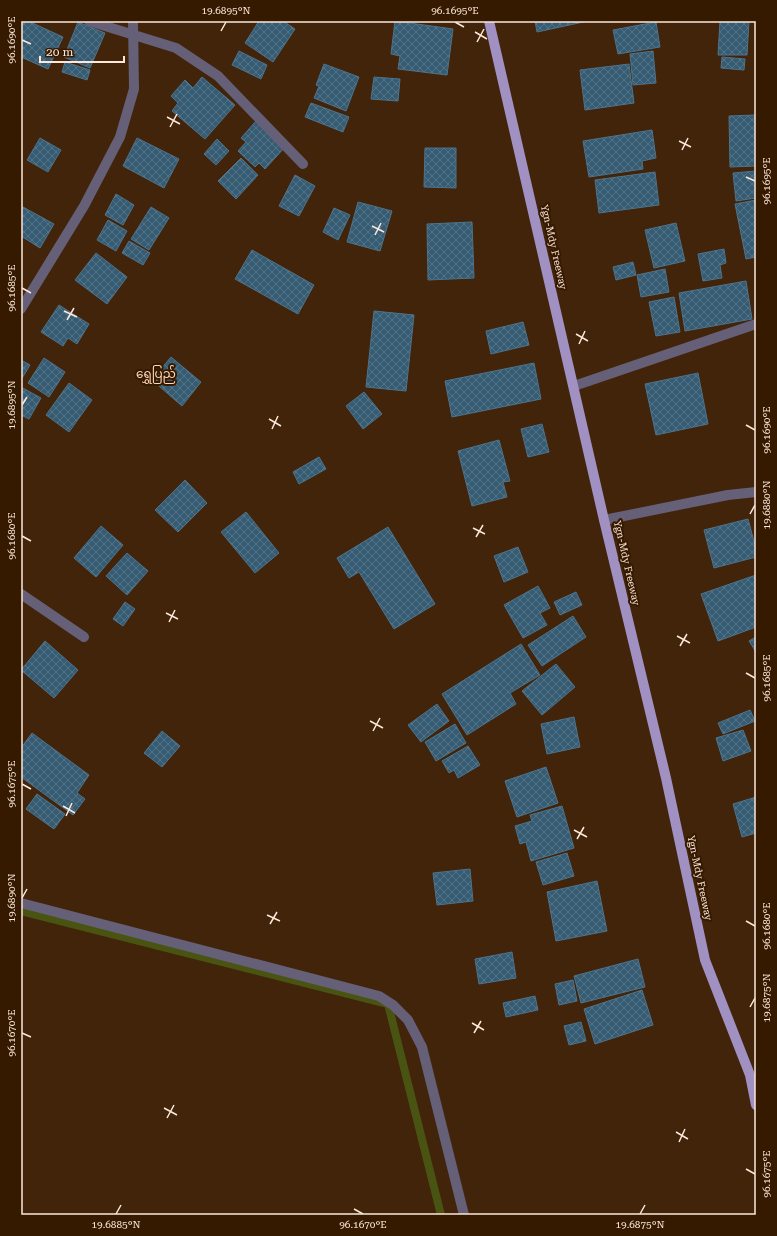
<svg xmlns="http://www.w3.org/2000/svg" width="777" height="1236" font-family="'Roboto Serif','Noto Sans Myanmar',serif">
  <style>
    .lines { fill: none; stroke-linecap: round; stroke-linejoin: round }
    .stream { stroke: #495413; stroke-width: 8 }
    .building { fill: url(#building-cross-hatch); stroke: #4d738d }
    .lane { stroke: #665f78; stroke-width: 10 }
    .street { stroke: #665f78; stroke-width: 10 }
    .primary { stroke: #a191c3; stroke-width: 10 }
    .ticks { fill: none; stroke: #fce8da; stroke-width: 1.5 }
    .labels { text-anchor: middle; dominant-baseline: central; stroke-width: 4; stroke-linejoin: round; paint-order: stroke }
    .street-label { font-size: 10px; fill: #fce8da; stroke: #361a00 }
    .quarter-label { font-size: 12px; fill: #fdd5b8; stroke: #361a00 }
    .neatline { fill: none; stroke: #fce8da; stroke-width: 1.5 }
    .ticks-label { font-size: 10px; text-anchor: middle; fill: #fce8da }
  </style>
  <defs>
    <pattern id="building-cross-hatch" width="8" height="8" patternUnits="userSpaceOnUse"><rect width="8" height="8" fill="#365c74"/><path d="M0 0l8 8M0 8l8-8" fill="none" stroke="#547387"/></pattern>
  </defs>
  <rect width="100%" height="100%" fill="#412409"/>
  <g class="lines">
    <path class="stream" d="M21,911L388,1004L441,1215"/>
  </g>
  <path class="building" d="M21,21H28L63,37L48,69L21,57Z
    M259,21H283L295,29L273,62L245,43Z
    M395,21L453,29L447,75L398,69L400,56L391,54Z
    M535,21H588L537,32Z
    M720,21H749L747,55H718Z
    M78,22L105,33L90,68L64,57Z
    M656,22L660,47L618,54L613,30Z
    M239,51L267,65L261,79L232,65Z
    M653,51L656,83L633,85L630,54Z
    M722,57L745,59L744,70L721,68Z
    M65,62L90,70L87,80L62,72Z
    M324,64L359,77L346,111L314,98L319,86L316,85Z
    M629,64L634,103L585,110L580,70Z
    M202,77L235,105L205,139L172,111L178,103L171,96L185,80L193,88Z
    M374,77L400,79L398,101L371,99Z
    M311,103L349,117L343,132L305,117Z
    M756,115V166L730,167L729,116Z
    M256,121L285,147L265,169L259,163L255,167L238,151L246,142L241,138Z
    M652,130L656,158L642,161L643,169L589,177L583,141Z
    M40,138L61,150L48,172L27,160Z
    M137,138L179,159L164,188L123,166Z
    M217,139L229,151L216,165L204,154Z
    M425,148H456V188L424,187Z
    M241,158L258,175L236,199L218,181Z
    M756,171V198L736,201L733,173Z
    M655,172L659,205L599,213L595,180Z
    M295,175L315,186L299,216L279,206Z
    M116,194L134,205L123,225L105,215Z
    M756,200V257L746,259L735,204Z
    M358,202L392,211L380,251L347,242Z
    M23,207L54,224L40,248L21,236V210Z
    M151,207L169,218L149,250L131,239Z
    M334,208L350,215L338,240L323,232Z
    M108,220L127,231L116,251L97,240Z
    M472,222L474,278L428,280L427,224Z
    M676,223L685,261L654,268L645,230Z
    M129,241L150,253L143,265L122,253Z
    M724,249L726,263L720,265L722,278L703,281L698,254Z
    M252,250L314,285L298,314L235,279Z
    M96,253L127,277L107,304L75,280Z
    M633,262L636,275L616,280L613,267Z
    M665,269L669,292L641,297L637,275Z
    M746,281L752,319L685,331L679,293Z
    M674,297L680,332L656,336L649,302Z
    M59,305L89,324L77,344L68,338L63,346L41,332Z
    M374,311L414,315L406,391L366,387Z
    M523,322L529,345L491,354L486,331Z
    M171,357L201,382L182,406L152,380Z
    M44,358L65,372L49,397L28,383Z
    M21,360L30,365L21,380Z
    M534,363L541,399L452,417L445,381Z
    M698,373L708,424L656,435L645,384Z
    M69,383L92,400L69,432L46,415Z
    M21,387L41,398L29,419L21,415Z
    M364,392L382,414L363,429L346,406Z
    M542,424L549,452L528,457L521,429Z
    M499,440L510,481L503,482L507,497L472,506L458,451Z
    M319,457L326,469L299,484L293,472Z
    M185,480L207,503L178,532L155,510Z
    M246,512L279,553L255,573L221,532Z
    M748,519L756,549V557L714,568L704,530Z
    M101,526L123,545L96,577L74,558Z
    M388,527L435,604L394,629L359,572L349,578L337,558Z
    M518,547L528,572L504,582L494,556Z
    M127,553L148,571L127,595L106,576Z
    M756,575V627L718,641L701,594Z
    M538,586L550,608L540,613L547,625L523,638L504,605Z
    M576,592L582,605L560,615L554,602Z
    M125,602L135,609L123,626L113,619Z
    M573,616L586,637L542,666L528,645Z
    M756,637V652L749,641Z
    M45,641L78,670L54,698L21,670Z
    M521,644L540,675L510,693L516,704L467,735L442,694Z
    M556,664L575,687L542,715L522,691Z
    M437,704L449,721L421,742L408,725Z
    M750,710L755,721L723,734L718,723Z
    M574,717L580,747L547,754L541,724Z
    M455,724L466,743L436,761L425,742Z
    M743,730L751,751L723,761L716,738Z
    M162,731L180,746L162,767L144,753Z
    M32,733L89,775L77,793L85,799L73,815L21,777V748Z
    M468,746L480,765L458,778L454,770L449,773L442,761Z
    M546,767L558,803L517,817L505,781Z
    M37,794L65,814L54,829L26,809Z
    M756,797V833L742,837L733,804Z
    M562,806L574,848L531,861L526,842L520,844L515,826L532,821L530,815Z
    M567,853L574,876L543,885L536,862Z
    M470,869L473,901L437,905L433,873Z
    M597,881L607,931L556,941L547,892Z
    M512,952L516,978L479,984L475,959Z
    M638,959L645,987L581,1003L574,976Z
    M573,980L577,1001L559,1005L555,984Z
    M642,990L653,1025L595,1044L584,1009Z
    M535,996L538,1010L506,1017L503,1003Z
    M581,1022L586,1041L569,1045L564,1026Z"/>
  <g class="lines">
    <path class="lane" d="M574,386L756,324"/>
    <path class="street" d="M89,21L176,48L218,76L303,164
      M21,309L84,206L120,137L134,89L133,21
      M604,520L728,495L756,492
      M21,594L84,637
      M21,903L379,996L393,1005L408,1020L422,1047L464,1215"/>
    <path class="primary" d="M489,21L604,520L666,778L705,960L750,1075L756,1105"/>
  </g>
  <path class="ticks" d="M455,22L464,27M221,31L226,22M475,32L487,39M22,40L31,44M477,42L484,29M167,117L180,124M170,127L177,114M679,141L691,147M682,150L688,138M746,177L755,181M372,226L384,232M375,235L381,223M22,288L31,293M64,311L77,317M67,320L74,308M576,334L588,341M579,344L585,331M22,405L27,397M269,419L281,426M746,425L755,430M272,429L278,416M750,514L755,505M473,528L485,534M22,536L31,541M476,537L483,525M166,613L178,619M169,622L175,610M677,636L690,643M680,646L687,634M746,673L755,678M370,721L383,728M373,731L380,718M22,784L31,789M63,806L75,813M66,816L72,803M574,830L587,837M577,839L584,827M22,898L27,889M267,915L280,921M746,921L755,926M270,924L277,912M750,1007L755,998M472,1023L484,1030M22,1033L31,1037M474,1033L481,1021M164,1108L177,1115M167,1118L174,1105M676,1132L688,1139M679,1142L685,1129M746,1169L755,1174M354,1209L363,1214M116,1214L121,1205M640,1214L645,1205"/>
  <g class="labels">
    <g class="street-label">
      <text transform="translate(554 247) rotate(77)">Ygn-Mdy Freeway</text>
      <text transform="translate(627 563) rotate(77)">Ygn-Mdy Freeway</text>
      <text transform="translate(700 878) rotate(78)">Ygn-Mdy Freeway</text>
    </g>
    <g class="quarter-label">
      <text x="156" y="374">ရွှေပြည်</text>
    </g>
  </g>
  <rect width="777" height="1236" fill="none" stroke="#361a00" stroke-width="44"/>
  <path d="M40 56v6h84v-6" fill="none" stroke="#fce8da" stroke-width="2"/>
  <text x="46" y="56" font-size="12" fill="#fce8da" stroke="#361a00" stroke-width="3" paint-order="stroke">20 m</text>
  <rect x="22" y="22" width="733" height="1192" class="neatline"/>
  <g class="ticks-label">
    <text x="226" y="14">19.6895°N</text>
    <text x="455" y="14">96.1695°E</text>
    <text transform="translate(11 40) rotate(-90)" y="4">96.1690°E</text>
    <text transform="translate(766 181) rotate(-90)" y="4">96.1695°E</text>
    <text transform="translate(11 288) rotate(-90)" y="4">96.1685°E</text>
    <text transform="translate(11 405) rotate(-90)" y="4">19.6895°N</text>
    <text transform="translate(766 430) rotate(-90)" y="4">96.1690°E</text>
    <text transform="translate(766 505) rotate(-90)" y="4">19.6880°N</text>
    <text transform="translate(11 536) rotate(-90)" y="4">96.1680°E</text>
    <text transform="translate(766 678) rotate(-90)" y="4">96.1685°E</text>
    <text transform="translate(11 784) rotate(-90)" y="4">96.1675°E</text>
    <text transform="translate(11 898) rotate(-90)" y="4">19.6890°N</text>
    <text transform="translate(766 926) rotate(-90)" y="4">96.1680°E</text>
    <text transform="translate(766 998) rotate(-90)" y="4">19.6875°N</text>
    <text transform="translate(11 1033) rotate(-90)" y="4">96.1670°E</text>
    <text transform="translate(766 1174) rotate(-90)" y="4">96.1675°E</text>
    <text x="116" y="1228">19.6885°N</text>
    <text x="363" y="1228">96.1670°E</text>
    <text x="640" y="1228">19.6875°N</text>
  </g>
</svg>
